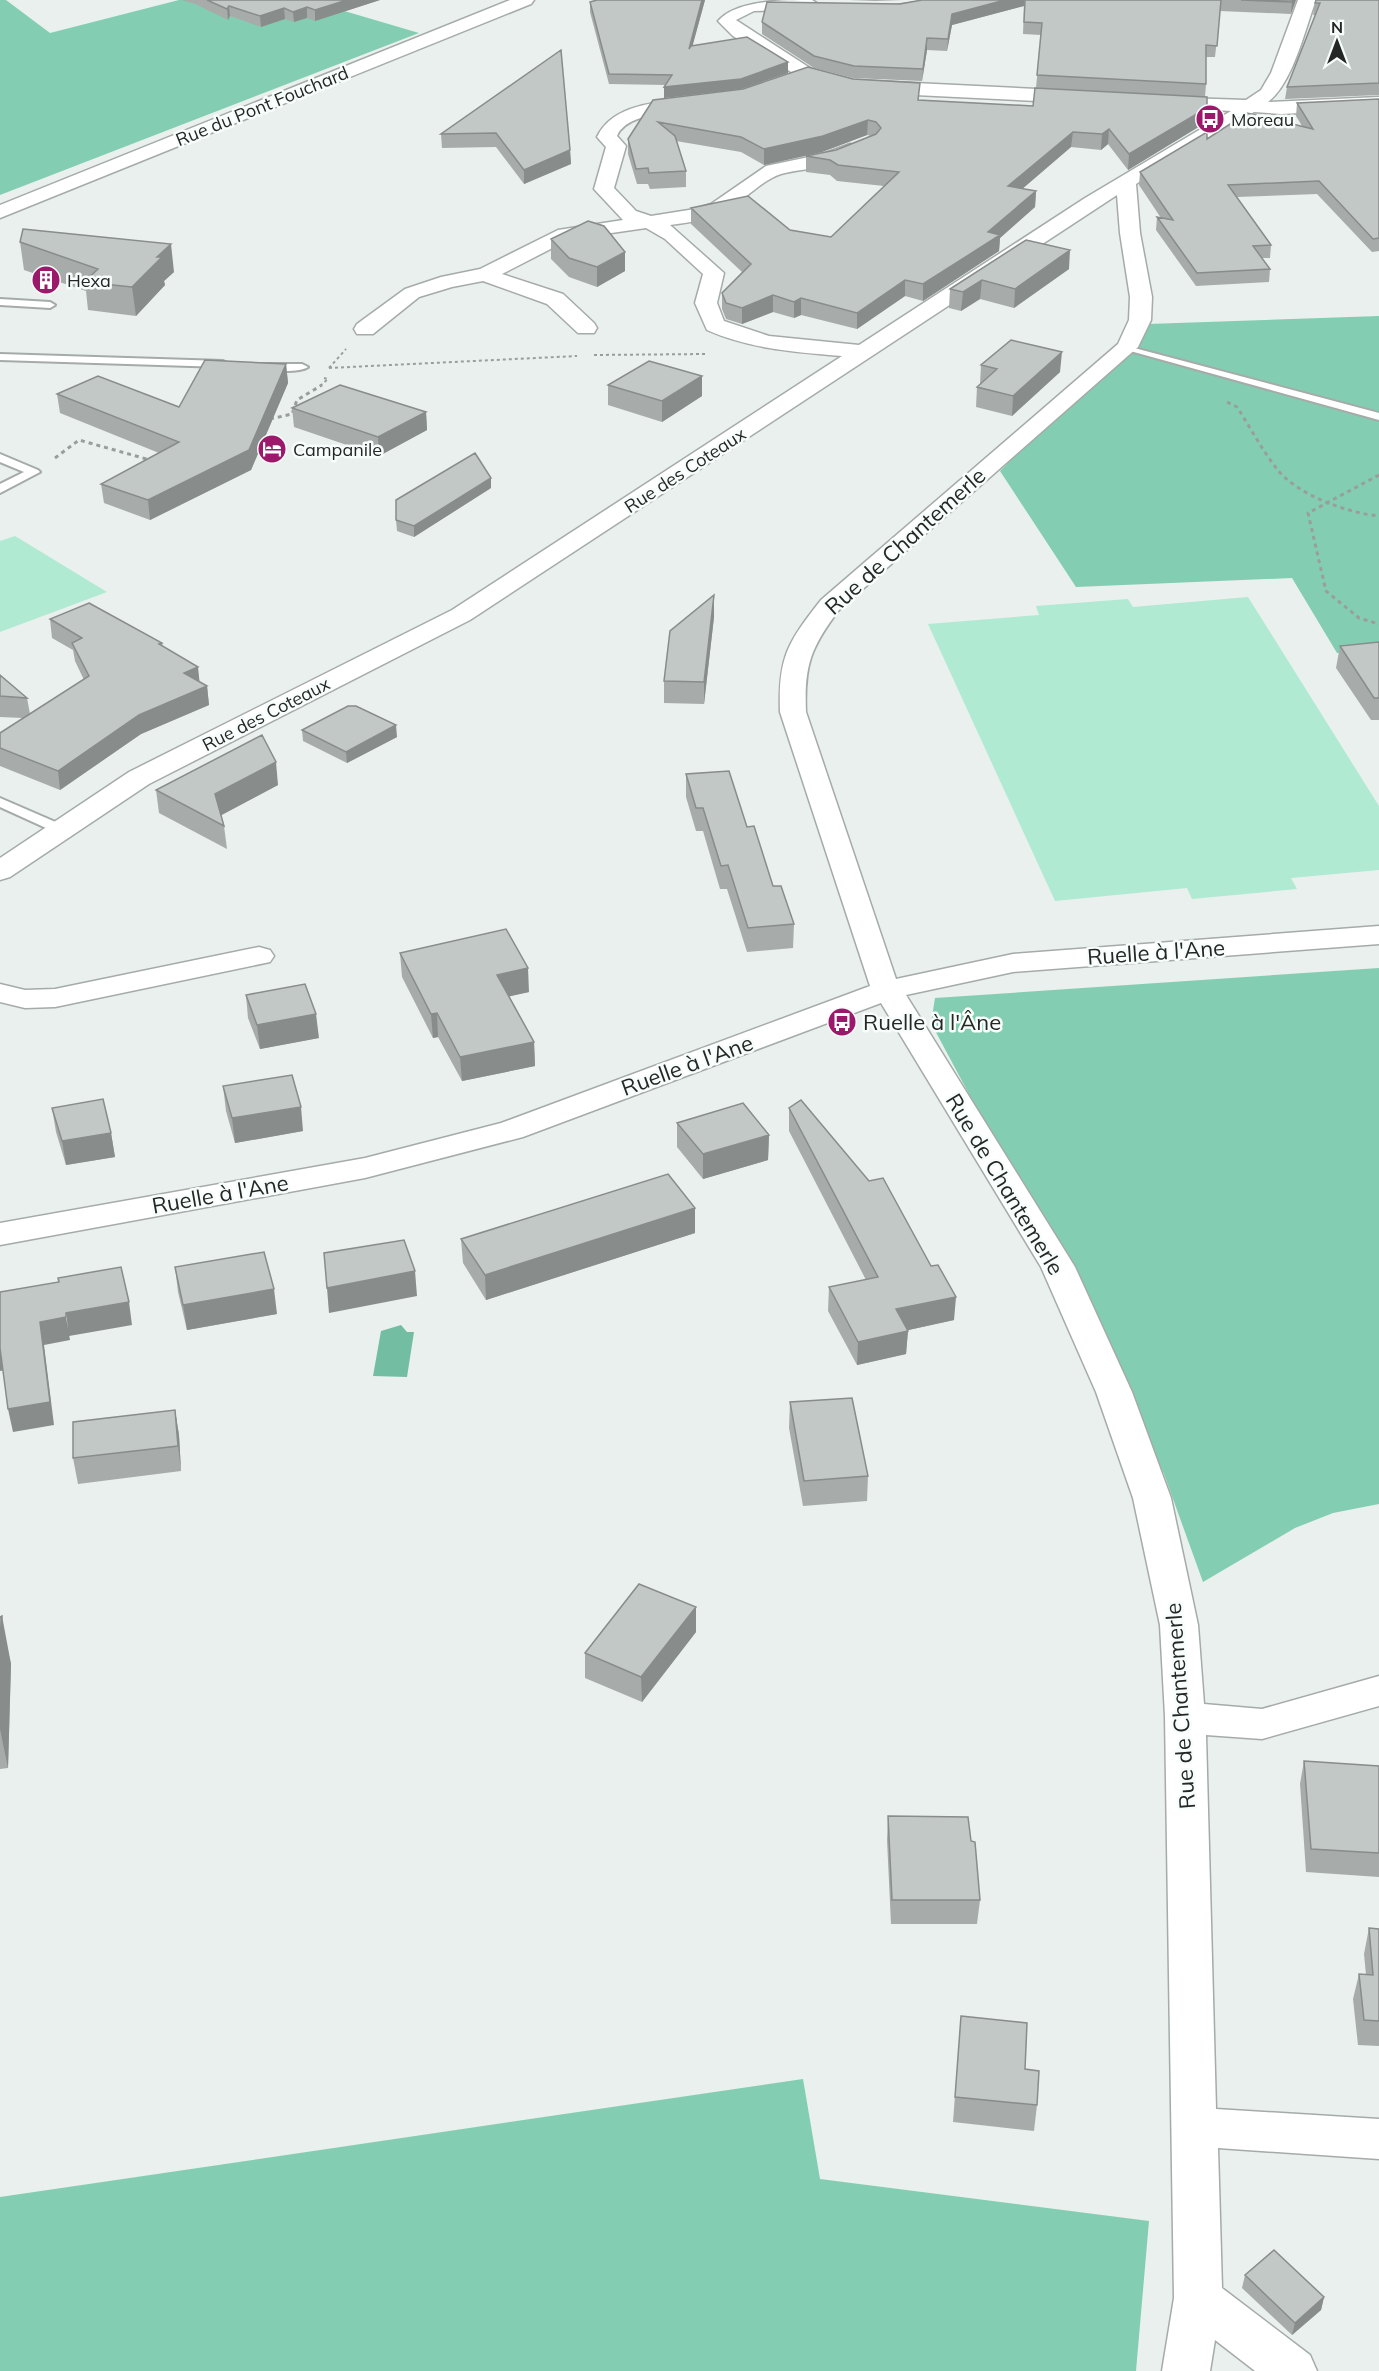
<svg xmlns="http://www.w3.org/2000/svg" width="1379" height="2371" font-family="Mulish,sans-serif">
  <style>
    .green { fill: #b1ead3 }
    .forest { fill: #83ceb2 }
    .water { fill: #73bea2 }
    .lines { fill: none; stroke-linecap: round; stroke-linejoin: round }
    .lane-casing { stroke: #a5aba8; stroke-width: 4 }
    .street-casing { stroke: #a5aba8; stroke-width: 3 }
    .secondary-casing { stroke: #a5aba8; stroke-width: 3 }
    .path-far1 { stroke: #999e9c; stroke-width: 2; stroke-dasharray: 3 3; stroke-linecap: butt }
    .path { stroke: #999e9c; stroke-width: 3; stroke-dasharray: 4 4; stroke-linecap: butt }
    .lane { fill: #fff; fill-rule: evenodd }
    .street { fill: #fff; fill-rule: evenodd }
    .secondary { fill: #fff; fill-rule: evenodd }
    .wall { fill: #a7acaa }
    .shaded-wall { fill: #888c8b }
    .building { fill: #c2c8c6; stroke: #888c8b; stroke-width: 1.5 }
    .labels { text-anchor: middle; dominant-baseline: central; stroke-width: 5; stroke-linejoin: round; paint-order: stroke }
    .far-street-label { font-size: 18px; fill: #242726; stroke: #f7fdfa }
    .far-poi-label { font-size: 18px; fill: #242726; stroke: #f7fdfa; text-anchor: start }
    .street-label { font-size: 22px; fill: #242726; stroke: #f7fdfa }
    .poi-label { font-size: 22px; fill: #242726; stroke: #f7fdfa; text-anchor: start }
  </style>
  <rect width="100%" height="100%" fill="#e9f0ed"/>
  <path class="green" d="M15,536L107,592L0,632V541Z
    M1248,597L1379,806V870L1291,878L1297,889L1192,899L1187,888L1055,901L928,624L1039,615L1036,606L1128,599L1133,607Z"/>
  <path class="forest" d="M0,0H6L50,33L179,0H307L419,33L0,195Z
    M1379,316V652L1337,653L1292,578L1076,587L1000,471L1148,324Z
    M1379,968V1504L1333,1513L1295,1528L1203,1582L1164,1474L1108,1354L931,1023L935,998Z
    M803,2079L820,2179L1149,2221L1136,2371H0V2197Z"/>
  <path class="water" d="M401,1325L407,1332H414L407,1377L373,1376L381,1331Z"/>
  <g class="lines">
    <g class="lane-casing">
      <path id="lane" d="M0,299L50,302L55,305L50,308L0,305Z
        M1123,345L1379,413V420L1123,349Z
        M0,354L223,361L229,364L223,367L0,360Z
        M260,364H302L308,367C299,373 267,372 258,366Z
        M0,454L38,470L40,472L0,493V484L24,472L0,462Z
        M0,798L67,827L69,830L67,833H57L0,807Z"/>
    </g>
    <g class="street-casing">
      <path id="street" d="M812,0L820,5L817,9L754,11L736,20L813,70L853,80L1078,91L1087,97L1078,103L853,92L801,78L733,36L718,21C736,0 783,0 812,0Z
        M1298,0H1316C1305,29 1293,83 1268,102L1379,97V109L1281,114L1254,112L1136,184L1140,233L1152,297L1151,320L1138,347L839,610C811,647 804,665 806,712L896,979L1013,954L1379,926V944L1013,972L906,995L1075,1267L1132,1392L1171,1498L1198,1625L1204,1704L1262,1709L1379,1676V1706L1262,1739L1206,1735L1216,2109L1379,2119V2159L1218,2148L1222,2288L1310,2355L1317,2371H1255L1215,2340L1210,2371H1162L1174,2298L1165,1716L1160,1625L1133,1498L1096,1392L1041,1267L881,1003L523,1137L365,1178L0,1245V1223L365,1158L501,1123L870,986L780,712C778,657 788,642 821,600L1118,344L1129,320L1130,297L1120,233L1117,195L470,620L149,784L10,877L0,880V858L129,772L452,610L842,356C795,352 750,349 707,330L695,303L703,274L665,239L646,228L570,239L502,274L563,294L594,323L597,328L594,333H578L547,304L483,281L452,287L419,297L373,334H357L354,329L357,324L405,289L441,277L480,269L558,230L623,220L594,189L606,147L597,137C613,103 659,103 692,97L701,103C690,119 630,106 617,136L626,146L614,188L636,211L651,216L695,209L711,204L766,166L823,154L850,144L857,146L860,150C848,168 801,168 781,174C762,180 744,200 728,210C711,221 689,222 670,225L724,273L717,303L724,321L769,336L859,345L1085,198L1231,111L1162,107L1155,105L1153,101L1155,97L1246,100L1261,90L1271,73Z
        M259,947L270,950L274,956L270,962L55,1007L25,1008L0,1002V984L25,990L55,989Z"/>
    </g>
    <g class="secondary-casing">
      <path id="secondary" d="M510,0H534L531,4L0,218V205Z"/>
    </g>
    <path class="path-far1" d="M594,355L706,354
      M329,368L577,356
      M329,368L346,349
      M320,386L328,379L324,378"/>
    <path class="path" d="M1227,402L1237,407C1250,427 1262,450 1277,469C1297,495 1348,513 1379,516
      M270,419L292,414L297,400L322,385
      M55,458L79,440L150,460
      M1379,475L1308,513L1326,591L1359,618L1379,624"/>
    <use href="#lane" class="lane"/>
    <use href="#street" class="street"/>
    <use href="#secondary" class="secondary"/>
  </g>
  <path class="wall" d="M182,0H380L315,21L307,18L294,22L285,19L261,27L230,16L228,20L195,4Z
    M597,0H705L692,46L788,62V73L741,89L664,98L666,85L609,84L590,12V2Z
    M849,0H903L875,1Z
    M922,0H1296L1291,14L1220,11L1215,57H1206V84L1205,97L1036,88L1041,35L1023,34L1024,6L952,25L947,51L927,50L922,81L853,78L814,68L762,34V22Z
    M1379,0V96V95L1285,99L1287,87L1315,15H1313L1315,3Z
    M561,50L570,150L571,164L524,184L496,147L442,148L441,134Z
    M1379,99V251L1372,252L1317,194L1237,197L1271,245L1270,258H1262L1270,269L1269,282L1196,286L1156,230L1157,217L1161,218L1139,185L1140,172L1207,139L1302,126L1296,116L1297,103Z
    M653,100H919L1033,106L1207,108L1205,123L1128,170L1108,144L1101,150L1071,147L1022,189L1036,191L1035,207L1000,238L999,251L923,301L905,296L857,329L801,315L794,318L773,312L742,324L726,319L722,309V293L742,272L691,224V208L790,230L831,237L884,186L837,181L830,175L806,172V156L836,150L871,136L867,135L822,152L764,165L741,152L676,141L686,171V187L650,189L648,184H637L628,154V139Z
    M551,239L625,271L597,287L569,277L551,259Z
    M1026,240L1069,269L1014,308L980,299L961,311L949,308L950,289Z
    M20,242L174,272L164,281L165,285L136,316L88,310L86,291L24,270Z
    M286,364L288,383L251,470L150,520L104,503L101,484L159,453L60,413L57,394L179,407Z
    M981,365L1060,372L1012,416L976,407L977,387L980,384Z
    M608,385L702,396L662,422L608,405Z
    M292,408L426,412L427,430L379,456L294,427Z
    M491,488L414,537L397,531L396,520Z
    M714,617L704,704L664,703V681Z
    M50,619L162,643L163,647L200,682L207,686L209,705L141,734L60,790L0,766V733L23,718L0,717V675L27,698L30,714L84,680L75,661L73,650L52,638Z
    M1379,642V720H1371L1336,668L1340,646Z
    M302,730L397,737L347,763L303,741Z
    M686,774L747,827L773,886L794,924L793,948L747,952L727,889H720L703,831H696L686,797Z
    M278,785L221,815L224,826L227,849L159,813L156,790Z
    M400,953L529,992L509,996L534,1042L535,1066L462,1081L438,1037L433,1038L402,977Z
    M246,995L319,1038L260,1049L248,1018Z
    M223,1086L303,1131L235,1143L226,1111Z
    M52,1108L111,1133L115,1157L66,1165L56,1132Z
    M789,1108L954,1320L908,1330L906,1354L857,1365L828,1311L829,1287L866,1280L789,1131Z
    M677,1123L769,1135L768,1160L703,1179L677,1147Z
    M695,1233L486,1300L463,1263L461,1239Z
    M175,1267L277,1314L187,1330L178,1292Z
    M790,1402L868,1476L867,1501L803,1506L789,1428Z
    M175,1410L179,1435L181,1471L78,1484L73,1458Z
    M696,1607V1632L642,1702L585,1678V1653Z
    M0,1617L11,1664L8,1768L0,1769Z
    M1304,1761L1379,1766V1877L1306,1872L1300,1784Z
    M888,1816L971,1841L980,1900L977,1924H891L887,1840Z
    M1369,1928L1379,1929V2046L1358,2045L1353,1999L1359,1974L1366,1975L1364,1954Z
    M961,2016L1025,2069L1037,2105L1034,2131L953,2122Z
    M1245,2275L1324,2297L1321,2310L1292,2335L1242,2288Z"/>
  <path class="shaded-wall" d="M347,0H380L315,21V10Z
    M702,0H705L689,59V49Z
    M1005,0H1024V6L952,25L947,51L948,39L952,14Z
    M1293,0H1296L1291,14L1292,2Z
    M229,6L230,16L228,20L227,9Z
    M307,7V18L294,22L293,12Z
    M284,8L285,19L261,27L260,16Z
    M927,38V50L922,81L923,69Z
    M788,62V73L741,89L664,98V87Z
    M1207,108L1205,123L1128,170L1129,154Z
    M868,120L867,135L822,152L764,165V149Z
    M1109,129L1108,144L1101,150L1102,134Z
    M1073,132L1071,147L1007,202L1008,186Z
    M570,150L571,164L524,184V170Z
    M1036,191L1035,207L1000,238L999,251L923,301V284L988,232Z
    M171,244L174,272L164,281L165,285L136,316L132,287L157,257Z
    M1070,250L1069,269L1014,308L1015,289Z
    M625,252V271L597,287V267Z
    M905,280V296L857,329V313Z
    M982,280L980,299L961,311L963,292Z
    M773,295V312L742,324V308Z
    M801,298V315L794,318V302Z
    M1062,352L1060,372L1012,416L1013,396Z
    M286,364L288,383L251,470L150,520L148,500Z
    M702,376V396L662,422V401Z
    M426,412L427,430L379,456L378,437Z
    M491,478V488L414,537V526Z
    M714,595V617L704,704V682Z
    M198,667L200,686L184,673Z
    M207,686L209,705L141,734L60,790L58,771L139,715Z
    M396,725L397,737L347,763L346,752Z
    M276,762L278,785L218,817L215,794Z
    M528,968L529,992L498,999L497,975Z
    M437,1013L438,1037L433,1038L431,1014Z
    M316,1014L319,1038L260,1049L257,1025Z
    M534,1042L535,1066L462,1081L460,1057Z
    M301,1107L303,1131L235,1143L232,1118Z
    M111,1133L115,1157L66,1165L62,1141Z
    M769,1135L768,1160L703,1179V1154Z
    M695,1208V1233L486,1300L485,1275Z
    M415,1271L417,1296L329,1313L327,1288Z
    M274,1289L277,1314L187,1330L183,1305Z
    M956,1297L954,1320L895,1333L896,1309Z
    M129,1302L132,1325L69,1336L66,1313Z
    M66,1317L70,1340L44,1345L54,1425L13,1432L8,1409L40,1322Z
    M908,1331L906,1354L857,1365L858,1342Z
    M1,1347L5,1370L0,1371V1348Z
    M175,1410L179,1435L181,1471L178,1446Z
    M696,1607V1632L642,1702L641,1677Z
    M2,1616L11,1664L8,1768L0,1729V1663Z
    M1324,2297L1321,2310L1292,2335L1295,2323Z"/>
  <path class="building" d="M207,0H347L315,10L307,7L293,12L284,8L260,16L229,6L227,9Z
    M597,0H702L689,49L691,46L747,37L788,62L741,79L664,87L672,75L609,74L590,2Z
    M922,0H1005L952,14L948,39L927,38L923,69L854,66L814,56L762,22L767,2L900,4Z
    M1025,0H1221L1217,46L1206,45V84L1037,75L1042,23L1024,22Z
    M1241,0H1293L1292,2Z
    M1316,0H1379V83L1287,87L1320,3H1315Z
    M561,50L570,150L524,170L496,133L441,134Z
    M808,67L853,79L920,83L918,100L1033,106L1035,88L1207,97V108L1129,154L1109,129L1102,134L1073,132L1008,186L1036,191L988,232L1000,235L923,284L905,280L857,313L801,298L794,302L773,295L742,308L726,303L722,293L751,264L691,208L748,196L790,230L831,237L899,172L838,165L830,160L806,156L836,150L876,134L881,128L876,122L868,120L823,136L764,149L741,137L658,122L675,136L686,171L649,173L648,168L636,169L628,139L653,100L743,89Z
    M1379,99V238L1373,239L1319,181L1228,185L1271,245L1253,246L1270,269L1197,273L1157,217L1173,220L1140,172L1207,132V139L1247,113L1313,129L1297,103Z
    M588,221L604,226L625,252L597,267L569,258L551,239Z
    M23,229L171,244L157,257H162L132,287L84,282L98,269L20,242Z
    M1026,240L1070,250L1015,289L982,280L963,292L950,289Z
    M1011,340L1062,352L1013,396L977,387L997,369L981,365Z
    M205,360L286,364L249,450L148,500L101,484L179,442L57,394L98,376L179,407Z
    M649,361L702,376L662,401L608,385Z
    M340,385L426,412L378,437L292,408Z
    M475,453L491,478L414,526L396,520V500Z
    M714,595L704,682L664,681L670,631Z
    M89,603L162,643L159,644L198,667L184,673L207,686L139,715L58,771L0,748V733L89,676L72,643L82,638L50,619Z
    M1379,642V698H1374L1340,646Z
    M0,675L27,698L0,696Z
    M348,706H356L396,725L346,752L302,730Z
    M262,735L276,762L215,794L224,826L156,790Z
    M729,771L747,827L754,826L773,886H781L794,924L748,928L728,865L721,866L703,808H696L686,774Z
    M506,929L528,968L497,975L534,1042L460,1057L437,1013L431,1014L400,953Z
    M305,984L316,1014L257,1025L246,995Z
    M292,1075L301,1107L232,1118L223,1086Z
    M103,1099L111,1133L62,1141L52,1108Z
    M801,1100L869,1181L883,1178L931,1266L938,1265L956,1297L896,1309L908,1331L858,1342L829,1287L878,1277L789,1108Z
    M743,1103L769,1135L703,1154L677,1123Z
    M668,1174L695,1208L485,1275L461,1239Z
    M404,1240L415,1271L327,1288L324,1253Z
    M264,1252L274,1289L183,1305L175,1267Z
    M121,1267L129,1302L66,1313V1317L40,1322L50,1402L8,1409L0,1348V1292L59,1282L58,1278Z
    M852,1398L868,1476L804,1481L790,1402Z
    M175,1410L178,1446L73,1458V1422Z
    M639,1584L696,1607L641,1677L585,1653Z
    M2,1616L0,1663V1617Z
    M1304,1761L1379,1766V1853L1311,1849Z
    M888,1816L968,1817L971,1841L975,1842L980,1900H892Z
    M1369,1928L1379,1929V2021L1364,2020L1359,1974L1373,1975Z
    M961,2016L1027,2023L1025,2069L1039,2071L1037,2105L955,2097Z
    M1274,2250L1324,2297L1295,2323L1245,2275Z"/>
  <defs>
    <g id="bus-disc" transform="scale(1.5)"><circle r="9.5" fill="#9b186b" stroke="#f7fdfa"/><path d="M-5-6H5V4H4V6H2V4H-2V6H-4V4H-5ZM-3.5-4V0h7V-4ZM-3.5 1.2v1.5H-2V1.2ZM2 1.2v1.5H3.5V1.2Z" fill="#fff"/></g>
    <g id="building-disc" transform="scale(1.5)"><circle r="9.5" fill="#9b186b" stroke="#f7fdfa"/><path d="M-4-6H4V6H1V3H-1V6H-4ZM-2.5-4.3h1.7v1.8h-1.7ZM.8-4.3h1.7v1.8H.8ZM-2.5-1h1.7V.8h-1.7ZM.8-1h1.7V.8H.8Z" fill="#fff"/></g>
    <g id="hotel-disc" transform="scale(1.5)"><circle r="9.5" fill="#9b186b" stroke="#f7fdfa"/><path d="M-6-4.5h1.5V1H6V5H4.5V3h-9V5H-6ZM-4 0a1.8 1.8 0 1 1 3.6 0ZM.5 0V-2.5h3Q6-2.5 6 0Z" fill="#fff"/></g>
  </defs>
  <g fill-rule="evenodd">
    <use href="#bus-disc" x="1210" y="119"/>
    <use href="#building-disc" x="46" y="280"/>
    <use href="#hotel-disc" x="272" y="449"/>
    <use href="#bus-disc" x="842" y="1022"/>
  </g>
  <g class="labels">
    <g class="far-street-label">
      <text transform="translate(262 106) rotate(-22)">Rue du Pont Fouchard</text>
      <text transform="translate(685 470) rotate(-33)">Rue des Coteaux</text>
      <text transform="translate(266 714) rotate(-27)">Rue des Coteaux</text>
    </g>
    <g class="far-poi-label">
      <text x="1231" y="119">Moreau</text>
      <text x="67" y="280">Hexa</text>
      <text x="293" y="449">Campanile</text>
    </g>
    <g class="street-label">
      <text transform="translate(905 541) rotate(-42)">Rue de Chantemerle</text>
      <text transform="translate(1156 952) rotate(-4)">Ruelle à l'Ane</text>
      <text transform="translate(687 1065) rotate(-20)">Ruelle à l'Ane</text>
      <text transform="translate(1005 1184) rotate(59)">Rue de Chantemerle</text>
      <text transform="translate(220 1194) rotate(-10)">Ruelle à l'Ane</text>
      <text transform="translate(1180 1706) rotate(-94)">Rue de Chantemerle</text>
    </g>
    <g class="poi-label">
      <text x="863" y="1022">Ruelle à l'Âne</text>
    </g>
  </g>
  <g transform="translate(1337 42)" stroke="#f7fdfa" stroke-width="4.5" paint-order="stroke">
  <path d="M0-4.5L10 22L0 15L-10 22Z" fill="#242726"/>
  <text y="-9" font-size="16" font-weight="bold" text-anchor="middle" fill="#242726">N</text>
  </g>
</svg>
